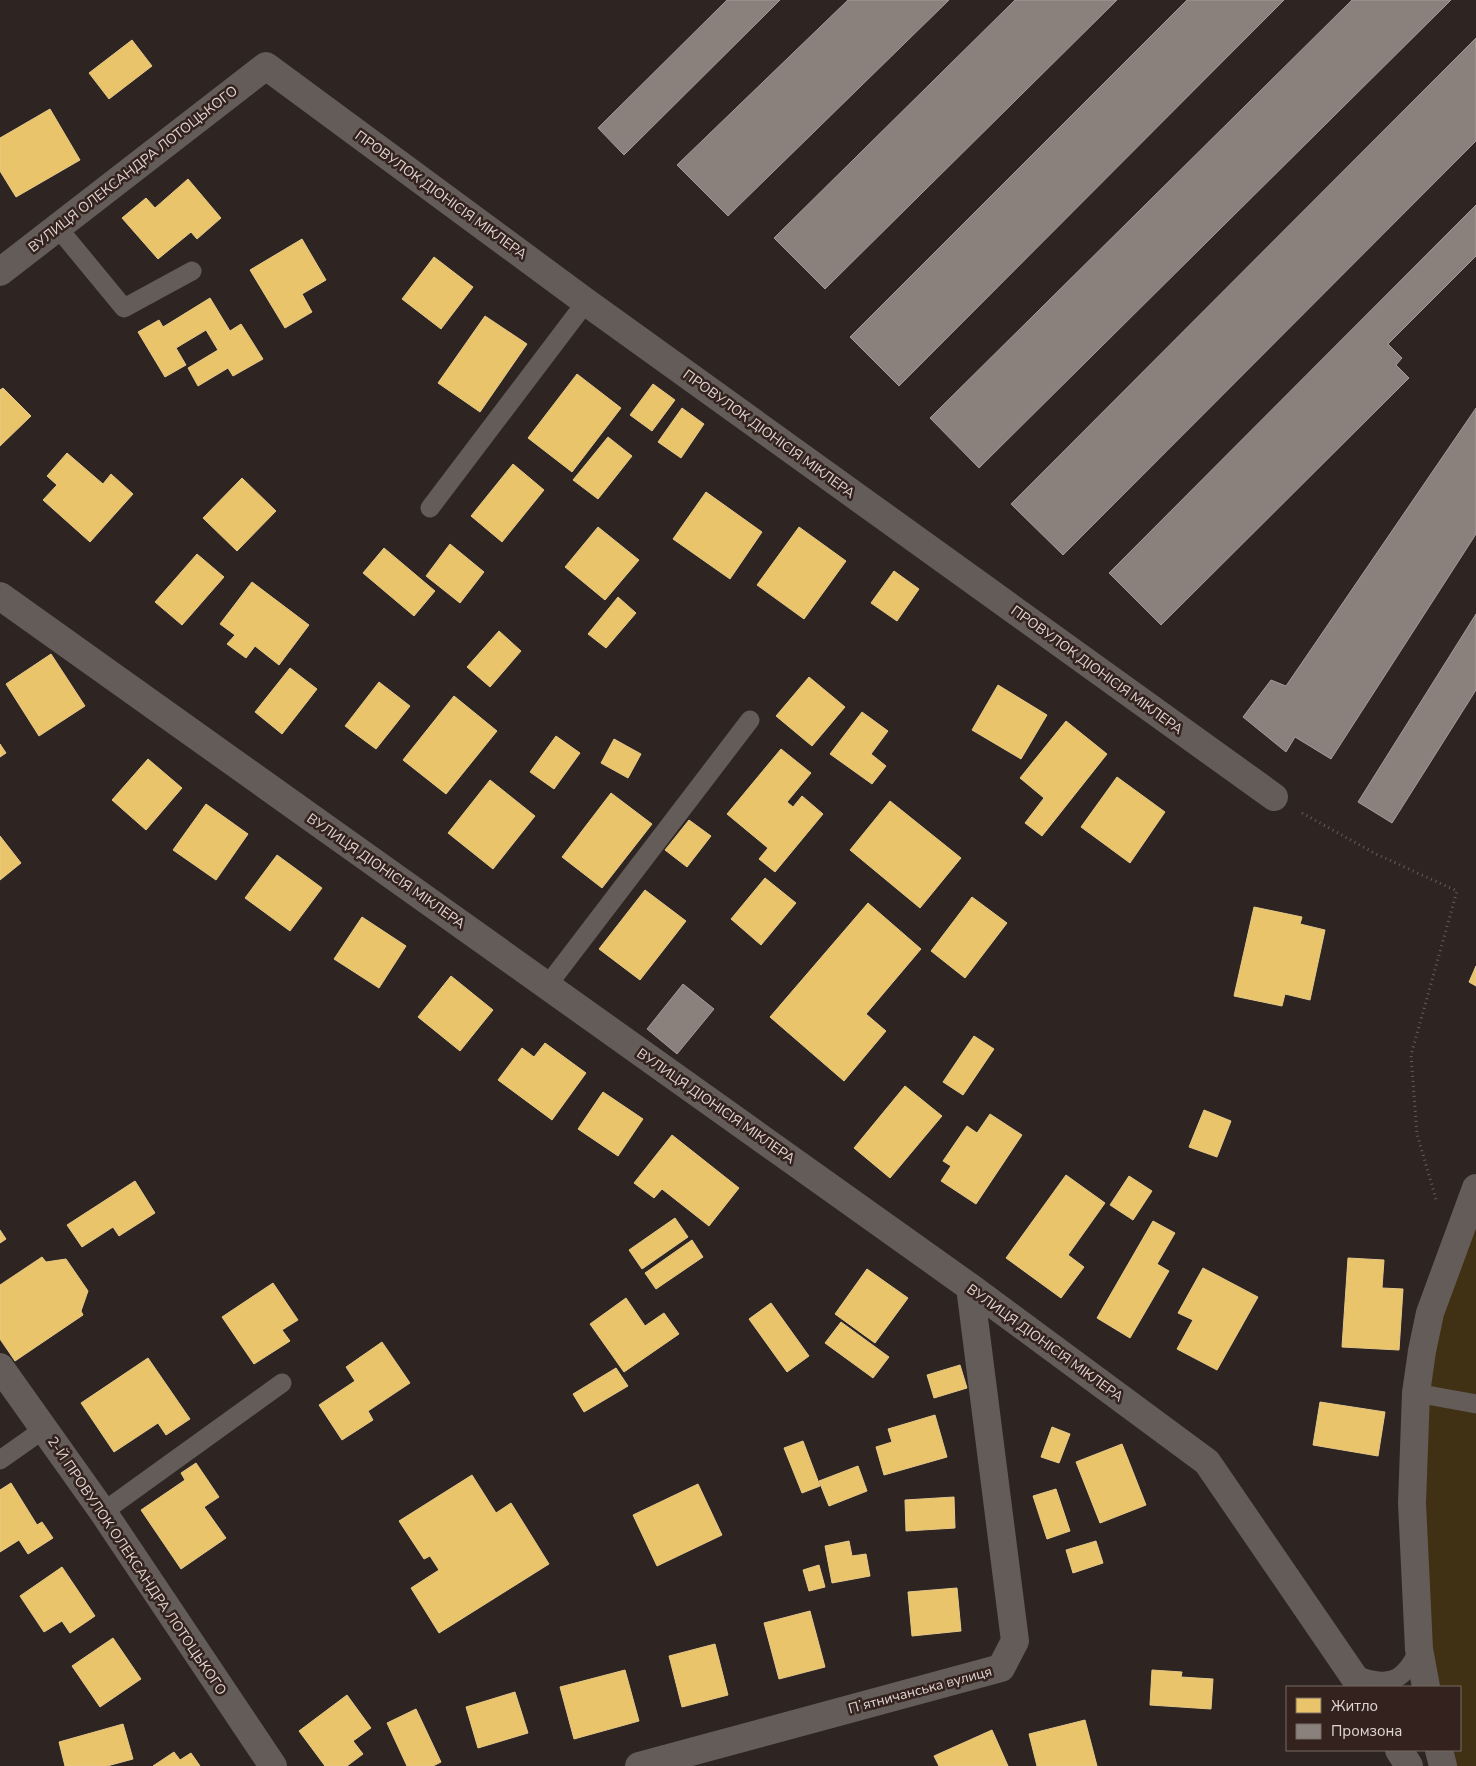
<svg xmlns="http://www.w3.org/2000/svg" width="1476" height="1766" font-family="'Nunito Sans',sans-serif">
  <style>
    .green { fill: #403014 }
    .homes { fill: #e9c46a; stroke: #e6c989 }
    .industry { fill: #8a817c; stroke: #a49a96 }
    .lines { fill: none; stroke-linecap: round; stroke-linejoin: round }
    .path { stroke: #645d59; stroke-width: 3; stroke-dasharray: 1 4; stroke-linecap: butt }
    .lane { stroke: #635c58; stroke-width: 19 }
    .street { stroke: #635c58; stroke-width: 28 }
    .labels { text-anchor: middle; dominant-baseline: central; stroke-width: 5; stroke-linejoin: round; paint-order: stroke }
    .street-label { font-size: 14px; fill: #e0d5d1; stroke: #33221d }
  </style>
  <rect width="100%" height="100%" fill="#2e2522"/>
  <path class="green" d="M1476,1188V1766H1443L1439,1750H1460V1687H1426L1416,1393Z"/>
  <path class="homes" d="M132,40L152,66L109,99L89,73Z
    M50,109L80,160L16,197L0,171V138Z
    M188,179L221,218L197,239L191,232L158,259L122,218L146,198L155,208Z
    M302,239L326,280L302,294L312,312L285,328L250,270Z
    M434,257L473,287L441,329L402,299Z
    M210,298L230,331L241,324L263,359L233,376L228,368L198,386L188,368L218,350L206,330L176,348L186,365L165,377L138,332L159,320L163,327Z
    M485,316L527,344L480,412L438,383Z
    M577,374L621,408L572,472L528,438Z
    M653,384L675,400L652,431L630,415Z
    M3,388L31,416L0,446V390Z
    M682,408L704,424L681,458L658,442Z
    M608,437L632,456L598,499L573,480Z
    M67,453L103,484L111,474L133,494L90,542L43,500L57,485L47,476Z
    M513,464L544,490L502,542L471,516Z
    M242,478L276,511L237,551L203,518Z
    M706,492L762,532L730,579L673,539Z
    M598,527L639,560L605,600L565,567Z
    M799,527L846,561L804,619L757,585Z
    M450,544L484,572L460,603L426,576Z
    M384,548L435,591L414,616L363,573Z
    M197,554L224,577L182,625L155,602Z
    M894,571L919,589L897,621L871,603Z
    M252,582L309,625L279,665L255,646L246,658L227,644L235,635L220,624Z
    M618,597L636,613L606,648L588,634Z
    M499,631L521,651L490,687L467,667Z
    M51,654L85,706L39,736L6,684Z
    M290,668L317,689L282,734L255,712Z
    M809,677L845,707L812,746L776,716Z
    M379,682L410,706L376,749L345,726Z
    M998,685L1047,715L1021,759L972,730Z
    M454,696L497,731L446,794L403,760Z
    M862,712L888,731L871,754L886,766L872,784L830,754Z
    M1066,721L1107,754L1042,836L1025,823L1044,798L1020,778Z
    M556,736L580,753L554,789L530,772Z
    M614,739L641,754L628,778L601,763Z
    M0,744L6,753L0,757Z
    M781,749L811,773L787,802L793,807L802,796L823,814L775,872L759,859L768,848L727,814Z
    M148,759L182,788L146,830L112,800Z
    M1117,777L1165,812L1130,863L1081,827Z
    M490,780L535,816L493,869L448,833Z
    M611,793L652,824L602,888L562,857Z
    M890,801L961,858L920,908L850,850Z
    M206,804L248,834L216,880L173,850Z
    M689,820L711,836L687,867L665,850Z
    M0,836L21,863L0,880Z
    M277,855L322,888L290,931L245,898Z
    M765,878L796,903L761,945L731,919Z
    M645,890L686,921L640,980L599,949Z
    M972,897L1007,923L965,978L931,951Z
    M868,903L921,949L866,1014L886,1031L844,1081L770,1017Z
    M1254,907L1302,917L1300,924L1325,930L1310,1000L1285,994L1282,1006L1234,996Z
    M362,917L406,946L379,988L334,959Z
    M1476,966V986L1469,982Z
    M451,976L493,1010L460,1051L418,1017Z
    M974,1036L994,1049L963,1095L943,1082Z
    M545,1043L586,1073L552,1120L498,1080L522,1048L534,1057Z
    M905,1086L942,1116L890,1178L854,1148Z
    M603,1092L643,1119L618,1156L578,1129Z
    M1204,1110L1231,1121L1217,1157L1189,1147Z
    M990,1114L1022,1135L976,1204L941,1181L951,1166L943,1161L967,1126L977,1133Z
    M672,1135L739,1188L709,1226L662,1189L654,1198L634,1183Z
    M1066,1175L1105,1203L1068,1255L1084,1267L1061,1298L1006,1258Z
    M1129,1176L1152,1191L1133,1220L1110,1205Z
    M135,1181L155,1213L119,1236L113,1227L82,1247L67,1225Z
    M675,1218L688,1237L642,1269L629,1250Z
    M1153,1221L1175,1233L1157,1264L1169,1271L1130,1338L1097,1318Z
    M0,1230L6,1239L0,1243Z
    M692,1240L703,1257L656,1289L645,1273Z
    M42,1257L46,1262L66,1259L88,1291L81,1311L83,1315L15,1361L0,1339V1285Z
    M1348,1258L1384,1260L1382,1288L1403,1289L1399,1350L1342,1347Z
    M1203,1268L1258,1297L1217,1370L1177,1349L1193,1320L1178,1313Z
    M867,1269L908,1298L875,1343L835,1314Z
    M273,1283L298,1320L282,1330L290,1341L254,1364L222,1317Z
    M626,1298L645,1326L664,1313L679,1334L624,1372L590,1324Z
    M771,1303L809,1356L787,1372L749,1319Z
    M841,1322L889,1357L873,1378L825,1343Z
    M382,1342L410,1383L368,1411L373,1420L342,1440L319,1405L355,1381L346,1367Z
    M148,1358L190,1419L166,1435L158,1423L114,1452L81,1403Z
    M960,1365L967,1388L934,1398L927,1375Z
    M616,1368L628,1386L584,1412L573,1394Z
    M1320,1402L1385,1412L1378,1456L1313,1445Z
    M935,1415L947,1457L884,1475L876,1447L892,1442L888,1429Z
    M1052,1427L1070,1434L1059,1463L1041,1457Z
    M803,1441L820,1486L802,1493L784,1448Z
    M1122,1444L1146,1505L1100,1523L1076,1462Z
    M196,1463L219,1497L204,1507L226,1538L181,1569L141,1510L185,1480L181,1473Z
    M858,1466L867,1491L829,1506L819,1481Z
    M472,1475L496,1513L511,1503L549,1564L439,1633L411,1588L439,1570L430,1556L424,1559L399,1521Z
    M11,1483L37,1525L42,1522L53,1538L28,1554L19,1540L0,1552V1490Z
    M698,1484L722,1535L657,1566L633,1515Z
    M1056,1489L1070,1531L1047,1539L1033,1496Z
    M954,1497L955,1528L906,1531L905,1500Z
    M849,1541L852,1556L866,1554L870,1576L832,1583L825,1546Z
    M1096,1541L1103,1563L1073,1573L1066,1550Z
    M819,1565L825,1587L809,1591L803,1570Z
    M62,1567L95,1616L70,1633L62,1621L44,1632L20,1596Z
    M957,1588L961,1631L912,1636L908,1592Z
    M810,1611L825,1667L779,1679L764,1623Z
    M113,1638L141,1679L100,1707L72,1666Z
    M715,1644L728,1695L682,1707L669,1656Z
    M625,1670L639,1721L574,1739L560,1687Z
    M1152,1670L1182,1672L1181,1677L1213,1679L1211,1709L1150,1705Z
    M515,1692L528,1733L478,1748L466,1707Z
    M347,1695L371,1728L353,1741L363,1754L347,1766H325L299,1731Z
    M416,1709L441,1762L433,1766H407L387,1723Z
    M1085,1720L1097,1766H1037L1029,1734Z
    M123,1724L133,1759L107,1766H65L59,1742Z
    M992,1730L1008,1766H939L934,1756Z
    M174,1752L180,1760L191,1753L200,1766H153Z"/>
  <path class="industry" d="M727,0H780L624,155L598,128Z
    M848,0H949L728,216L677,165Z
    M1015,0H1117L825,289L774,238Z
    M1187,0H1284L899,386L850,337Z
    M1352,0H1451L979,468L930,418Z
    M1476,38V141L1063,555L1011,504Z
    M1476,205V256L1388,344L1402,358L1396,365L1409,378L1161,625L1109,573Z
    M1476,408V534L1331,759L1295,737L1286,752L1243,717L1271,680L1286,686Z
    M1476,614V690L1392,823L1358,802Z
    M683,984L714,1009L677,1054L647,1029Z"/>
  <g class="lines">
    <path class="path" d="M1302,813L1376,854L1457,891L1411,1055L1417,1134L1436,1199"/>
    <path class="lane" d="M58,228L124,308L192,271
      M430,508L586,302
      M547,986L750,720
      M1416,1393L1476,1404
      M0,1460L44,1429
      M103,1512L282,1383
      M1353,1674C1387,1688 1404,1683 1419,1649"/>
    <path class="street" d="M0,272L266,66L586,302L1274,797
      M0,596L970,1287L1207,1462L1361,1687
      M0,1367L103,1512L273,1766
      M1426,1687L1419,1649L1412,1503L1416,1393L1422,1351L1430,1313L1476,1188
      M1399,1750L1409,1766
      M1439,1750L1443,1766
      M639,1766L1001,1668L1015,1641L970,1287"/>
  </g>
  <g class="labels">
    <g class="street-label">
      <text transform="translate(133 169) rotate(-38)">ВУЛИЦЯ ОЛЕКСАНДРА ЛОТОЦЬКОГО</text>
      <text transform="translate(441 195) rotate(36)">ПРОВУЛОК ДІОНІСІЯ МІКЛЕРА</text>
      <text transform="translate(769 434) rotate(36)">ПРОВУЛОК ДІОНІСІЯ МІКЛЕРА</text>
      <text transform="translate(1097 670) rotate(36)">ПРОВУЛОК ДІОНІСІЯ МІКЛЕРА</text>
      <text transform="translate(386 871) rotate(35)">ВУЛИЦЯ ДІОНІСІЯ МІКЛЕРА</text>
      <text transform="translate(716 1106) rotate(35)">ВУЛИЦЯ ДІОНІСІЯ МІКЛЕРА</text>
      <text transform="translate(1045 1343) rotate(36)">ВУЛИЦЯ ДІОНІСІЯ МІКЛЕРА</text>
      <text transform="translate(137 1566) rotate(56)">2-Й ПРОВУЛОК ОЛЕКСАНДРА ЛОТОЦЬКОГО</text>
      <text transform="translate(920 1690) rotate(-15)">Пʼятничанська вулиця</text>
    </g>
  </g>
  <rect x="1286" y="1686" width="175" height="65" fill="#33221d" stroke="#786a65"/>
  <rect x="1296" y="1698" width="25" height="15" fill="#e9c46a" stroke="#786a65"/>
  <text x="1331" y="1711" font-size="15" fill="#e0d5d1">Житло</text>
  <rect x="1296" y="1724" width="25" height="15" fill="#8a817c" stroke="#786a65"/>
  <text x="1331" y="1736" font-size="15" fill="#e0d5d1">Промзона</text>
</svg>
